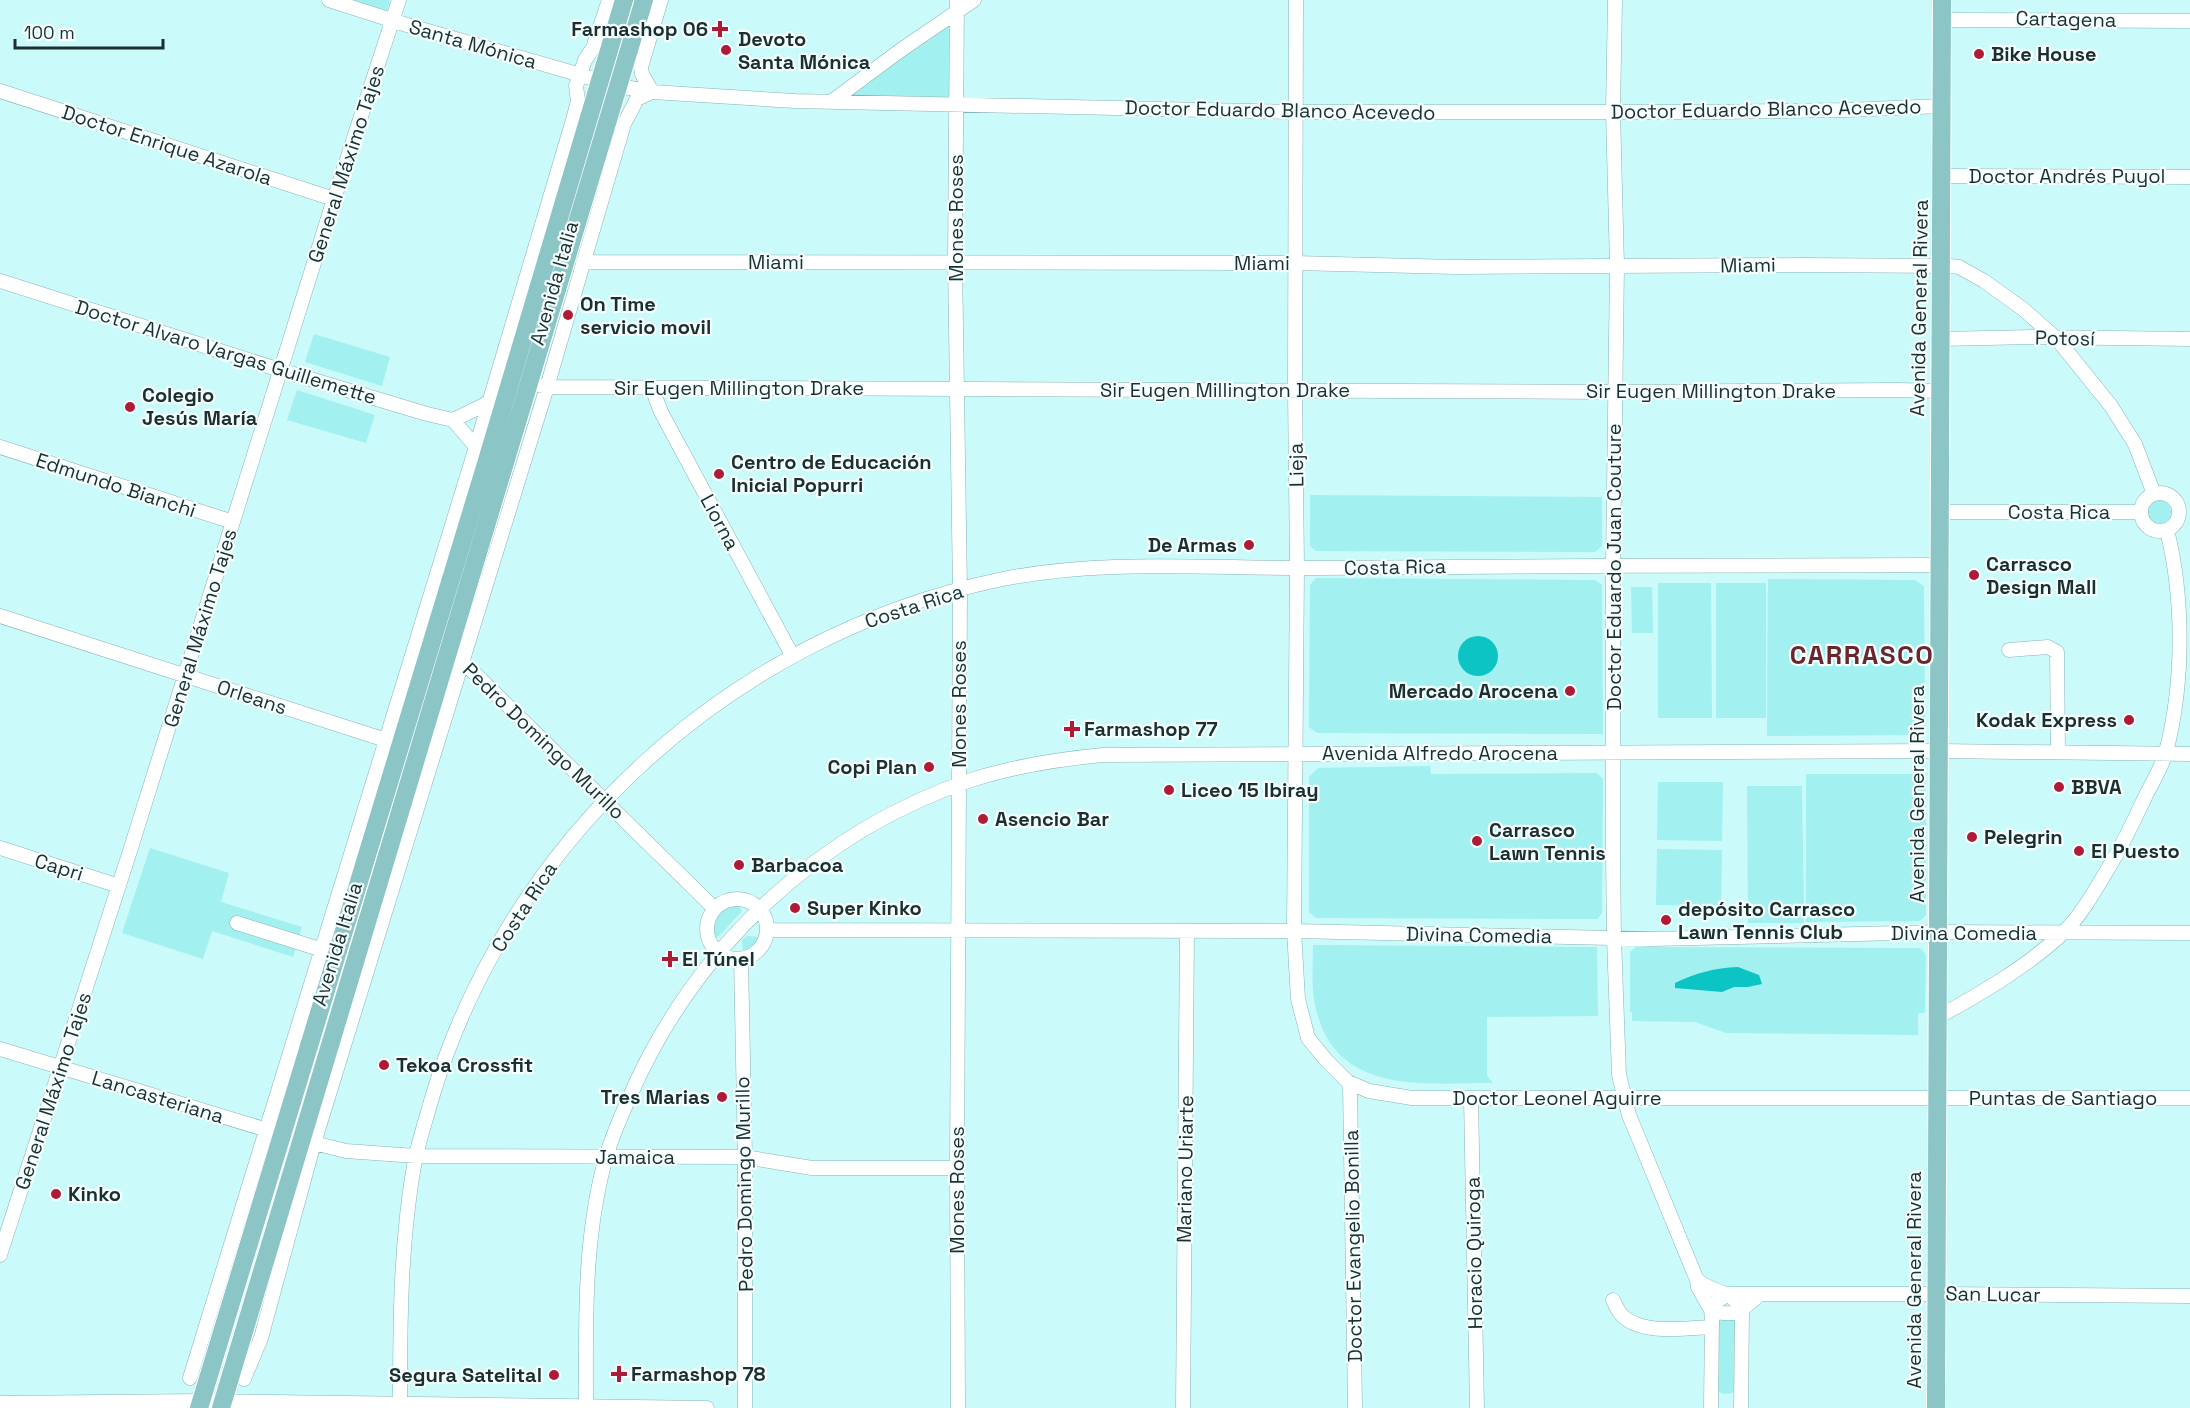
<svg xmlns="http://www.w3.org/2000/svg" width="2190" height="1408" font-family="'Space Grotesk',sans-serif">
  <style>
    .green { fill: #a2f0f0 }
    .water { fill: #0dc4c5 }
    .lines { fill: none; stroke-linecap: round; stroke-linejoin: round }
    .minor-casing { stroke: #86b4b4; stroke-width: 15 }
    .major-casing { stroke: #fff; stroke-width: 20 }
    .minor { stroke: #fff; stroke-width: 14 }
    .major { stroke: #8cc5c5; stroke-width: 18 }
    .poi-dot { fill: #af1b37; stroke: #f5ffff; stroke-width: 2 }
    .labels { text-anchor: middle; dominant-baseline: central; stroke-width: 4.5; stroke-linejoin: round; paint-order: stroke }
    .street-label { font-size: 20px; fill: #1c2f2f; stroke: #f5ffff }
    .poi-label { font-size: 20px; font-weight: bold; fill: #1c2f2f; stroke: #f5ffff; text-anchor: start }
    .district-label { font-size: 26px; font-weight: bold; letter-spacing: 1.5px; fill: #6b252b; stroke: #f5ffff }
  </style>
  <rect width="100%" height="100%" fill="#cafafa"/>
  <path class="green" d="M343,0H390L386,14Z
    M948,25L950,27V95L946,98L847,96Z
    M314,334L390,357L382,386L305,362Z
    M297,390L375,415L366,443L287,420Z
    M1310,495L1602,497V546L1595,552L1316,551L1310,546Z
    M2147 512a12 12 0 1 1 24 0a12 12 0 1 1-24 0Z
    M1316,578L1595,580L1602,585L1603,734L1317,733L1309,727L1310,585Z
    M1768,579L1915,580L1924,586L1925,729L1919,735L1767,736Z
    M1658,583H1711L1712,718H1658Z
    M1716,583H1766V718H1716Z
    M1631,587H1652L1653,633H1632Z
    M1430,766L1431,774L1597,773L1603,779L1602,913L1597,919L1316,918L1309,912V777L1318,768Z
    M1806,774H1920L1926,780V915L1920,921L1806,922Z
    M1658,782H1723L1722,841L1657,840Z
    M1747,786H1802L1804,923H1748Z
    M150,848L229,873L221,902L302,927L293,957L212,931L203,959L122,933Z
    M1657,849L1722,850L1721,906L1656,905Z
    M734,905L740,907L742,911L719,936L716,937L713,935C711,919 720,909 734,905Z
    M747,936L760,937L761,941L754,950L743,954L742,940Z
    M1313,945L1597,947L1598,1016L1487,1017V1076L1493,1083C1423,1083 1334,1096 1315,1005C1311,985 1313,965 1313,945Z
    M1636,947L1920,948L1926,954L1925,1013H1918V1035L1726,1033L1695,1022L1632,1021V1012H1630V952Z
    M1737,1317L1735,1390L1732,1393L1723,1394L1716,1390L1717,1318Z"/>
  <path class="water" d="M1458 656a20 20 0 1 1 40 0a20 20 0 1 1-40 0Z
    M1738,967L1759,975L1762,984L1748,987H1734L1722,992L1675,988V983C1695,973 1715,968 1738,967Z"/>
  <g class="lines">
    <g class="minor-casing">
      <path id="minor" d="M329,0L407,25L619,86L652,92L795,101L1295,112H1714L1846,110L1942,106
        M957,0L955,261L960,590L957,1168L958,1408
        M1296,0L1295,390L1297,568L1294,931L1298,999L1308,1038L1326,1060L1348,1082L1369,1091L1412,1098H2190
        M1615,0L1613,111L1617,266L1613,565V856L1614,938L1619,1075L1629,1115L1697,1280L1698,1287L1711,1310L1712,1318L1711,1408
        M1943,20L2190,21
        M0,91L334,199
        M652,92L642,74L641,67L661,0
        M831,102L898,52L974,0
        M1943,176L2190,177
        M583,262L1295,263L1456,267L1800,265L1950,266L1959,267L1984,281L2023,309L2057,339L2111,406L2135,444L2154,494
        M0,281L280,370L427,414L453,420
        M1940,339L2033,337L2190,339
        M652,388L661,412L792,655
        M0,447L233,522
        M485,467L476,447L453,420L484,405L510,383H529L547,387L1616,392L1898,390L1940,391
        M2141 512a19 19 0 1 1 38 0a19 19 0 1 1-38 0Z
        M1940,512H2141
        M0,616L392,742
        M2009,650L2048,647L2057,652L2058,752
        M459,658L714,908
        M0,848L119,886
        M707 929a30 30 0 1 1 60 0a30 30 0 1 1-60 0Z
        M237,923L329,952
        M767,930L1294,931L1654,939L1939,932L2190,933
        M741,959L745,1157V1408
        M1938,1017C1980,994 2028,966 2063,933C2082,915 2098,885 2112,862C2125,840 2136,816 2147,793C2154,780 2162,766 2166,752C2184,683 2184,599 2167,530
        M0,1049L274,1132
        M1350,1084L1355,1408
        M1471,1098L1477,1408
        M314,1143L346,1151L416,1156L745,1157L812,1168H957
        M0,1255L130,851L334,199L399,0
        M1697,1280C1714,1294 1733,1290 1742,1310L1741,1408
        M1760,1294C1743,1309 1736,1319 1711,1310L1717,1301L1729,1294H1938L2190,1296
        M1613,1300C1615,1304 1617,1309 1620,1313C1638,1336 1687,1328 1712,1327
        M190,1378L476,447L573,120L578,101L576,86L585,60L593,48L609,0
        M244,1379L261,1338L314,1143L547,387L624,124L637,99L652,92
        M0,1403L201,1401L707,1408
        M400,1408C400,1325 400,1242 415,1160C419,1140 426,1120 431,1101C509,838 730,637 998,580C1102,558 1211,569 1317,568C1525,566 1731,565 1939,565
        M586,1408C586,1324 583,1239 606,1157C612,1136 621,1116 630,1096C695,947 820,830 974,779C1016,766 1060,759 1103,755L1939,751L2190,754
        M1183,1408L1187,931"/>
    </g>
    <g class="major-casing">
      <path id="major" d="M199,1408L485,467L624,0
        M221,1408L644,0
        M1936,1408L1942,0"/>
    </g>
    <use href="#minor" class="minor"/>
    <use href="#major" class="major"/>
  </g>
  <g class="poi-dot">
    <path d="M717 20h6v6h6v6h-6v6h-6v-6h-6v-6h6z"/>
    <circle cx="726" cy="50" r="6"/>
    <circle cx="1979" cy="54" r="6"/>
    <circle cx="568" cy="315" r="6"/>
    <circle cx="130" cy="407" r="6"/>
    <circle cx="719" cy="474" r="6"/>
    <circle cx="1249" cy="545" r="6"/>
    <circle cx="1974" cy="575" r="6"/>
    <circle cx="1570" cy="691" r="6"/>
    <circle cx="2129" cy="720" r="6"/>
    <path d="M1069 720h6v6h6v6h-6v6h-6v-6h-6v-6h6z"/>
    <circle cx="929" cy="767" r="6"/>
    <circle cx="2059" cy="787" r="6"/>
    <circle cx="1169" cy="790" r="6"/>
    <circle cx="983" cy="819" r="6"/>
    <circle cx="1972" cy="837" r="6"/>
    <circle cx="1477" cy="841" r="6"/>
    <circle cx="2079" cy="851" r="6"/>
    <circle cx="739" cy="865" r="6"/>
    <circle cx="795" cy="908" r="6"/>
    <circle cx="1666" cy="920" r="6"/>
    <path d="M667 950h6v6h6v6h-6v6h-6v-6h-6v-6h6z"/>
    <circle cx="384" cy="1065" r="6"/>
    <circle cx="722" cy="1097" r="6"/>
    <circle cx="56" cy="1194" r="6"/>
    <path d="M616 1365h6v6h6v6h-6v6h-6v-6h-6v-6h6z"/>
    <circle cx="554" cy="1375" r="6"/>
  </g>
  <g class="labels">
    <g class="street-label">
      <text transform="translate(2066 19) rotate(1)">Cartagena</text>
      <text transform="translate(473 44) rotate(16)">Santa Mónica</text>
      <text transform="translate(1766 109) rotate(-1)">Doctor Eduardo Blanco Acevedo</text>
      <text transform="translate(1280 110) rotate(1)">Doctor Eduardo Blanco Acevedo</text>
      <text transform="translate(167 145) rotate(18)">Doctor Enrique Azarola</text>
      <text transform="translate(346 164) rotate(-72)">General Máximo Tajes</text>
      <text x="2067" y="176">Doctor Andrés Puyol</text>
      <text transform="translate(956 218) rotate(-90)">Mones Roses</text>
      <text x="776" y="262">Miami</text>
      <text x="1262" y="263">Miami</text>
      <text transform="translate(1748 265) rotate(-1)">Miami</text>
      <text transform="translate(554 283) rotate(-74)">Avenida Italia</text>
      <text transform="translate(1919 308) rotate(-89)">Avenida General Rivera</text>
      <text transform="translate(2065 338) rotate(1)">Potosí</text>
      <text transform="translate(226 352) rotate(17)">Doctor Alvaro Vargas Guillemette</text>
      <text x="739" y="388">Sir Eugen Millington Drake</text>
      <text x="1225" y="390">Sir Eugen Millington Drake</text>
      <text x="1711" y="391">Sir Eugen Millington Drake</text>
      <text transform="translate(1296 465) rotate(-91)">Lieja</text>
      <text transform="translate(116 485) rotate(18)">Edmundo Bianchi</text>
      <text x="2059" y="512">Costa Rica</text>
      <text transform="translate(720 522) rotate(62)">Liorna</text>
      <text transform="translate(1395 567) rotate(-1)">Costa Rica</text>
      <text transform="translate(1614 567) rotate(-90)">Doctor Eduardo Juan Couture</text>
      <text transform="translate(914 606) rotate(-18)">Costa Rica</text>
      <text transform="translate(200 628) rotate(-73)">General Máximo Tajes</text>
      <text transform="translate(252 697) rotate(18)">Orleans</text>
      <text transform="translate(959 704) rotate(-90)">Mones Roses</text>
      <text transform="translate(544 741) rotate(44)">Pedro Domingo Murillo</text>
      <text x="1440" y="753">Avenida Alfredo Arocena</text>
      <text transform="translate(1917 794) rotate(-90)">Avenida General Rivera</text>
      <text transform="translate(59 867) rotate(17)">Capri</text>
      <text transform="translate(524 907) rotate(-57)">Costa Rica</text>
      <text x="1964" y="933">Divina Comedia</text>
      <text transform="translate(1479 935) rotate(1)">Divina Comedia</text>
      <text transform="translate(337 944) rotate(-73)">Avenida Italia</text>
      <text transform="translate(53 1091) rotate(-72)">General Máximo Tajes</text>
      <text transform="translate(158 1097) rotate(17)">Lancasteriana</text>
      <text x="1557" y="1098">Doctor Leonel Aguirre</text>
      <text x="2063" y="1098">Puntas de Santiago</text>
      <text x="635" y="1157">Jamaica</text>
      <text transform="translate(1185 1169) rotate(-89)">Mariano Uriarte</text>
      <text transform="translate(744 1184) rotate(-91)">Pedro Domingo Murillo</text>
      <text transform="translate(957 1190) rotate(-90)">Mones Roses</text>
      <text transform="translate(1353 1246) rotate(-91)">Doctor Evangelio Bonilla</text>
      <text transform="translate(1474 1253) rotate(-91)">Horacio Quiroga</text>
      <text transform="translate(1914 1280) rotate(-90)">Avenida General Rivera</text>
      <text transform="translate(1993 1294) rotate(1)">San Lucar</text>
    </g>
    <g class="poi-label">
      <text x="708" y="29" text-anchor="end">Farmashop 06</text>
      <text x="738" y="39">Devoto<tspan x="738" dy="23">Santa Mónica</tspan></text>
      <text x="1991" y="54">Bike House</text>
      <text x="580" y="304">On Time<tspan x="580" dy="23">servicio movil</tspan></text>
      <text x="142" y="395">Colegio<tspan x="142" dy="23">Jesús María</tspan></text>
      <text x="731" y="462">Centro de Educación<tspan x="731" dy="23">Inicial Popurri</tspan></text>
      <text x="1237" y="545" text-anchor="end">De Armas</text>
      <text x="1986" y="564">Carrasco<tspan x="1986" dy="23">Design Mall</tspan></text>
      <text x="1558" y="691" text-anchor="end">Mercado Arocena</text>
      <text x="2117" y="720" text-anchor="end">Kodak Express</text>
      <text x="1084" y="729">Farmashop 77</text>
      <text x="917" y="767" text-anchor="end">Copi Plan</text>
      <text x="2071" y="787">BBVA</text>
      <text x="1181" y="790">Liceo 15 Ibiray</text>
      <text x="995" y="819">Asencio Bar</text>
      <text x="1489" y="830">Carrasco<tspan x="1489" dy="23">Lawn Tennis</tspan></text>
      <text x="1984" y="837">Pelegrin</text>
      <text x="2091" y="851">El Puesto</text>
      <text x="751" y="865">Barbacoa</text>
      <text x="807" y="908">Super Kinko</text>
      <text x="1678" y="909">depósito Carrasco<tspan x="1678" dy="23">Lawn Tennis Club</tspan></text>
      <text x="682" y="959">El Túnel</text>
      <text x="396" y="1065">Tekoa Crossfit</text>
      <text x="710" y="1097" text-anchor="end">Tres Marias</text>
      <text x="68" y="1194">Kinko</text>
      <text x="631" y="1374">Farmashop 78</text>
      <text x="542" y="1375" text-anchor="end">Segura Satelital</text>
    </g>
    <g class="district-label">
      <text x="1862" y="655">CARRASCO</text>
    </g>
  </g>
  <path d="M15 39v9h148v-9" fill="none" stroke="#1c2f2f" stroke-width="3"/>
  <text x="24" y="39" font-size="18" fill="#1c2f2f" stroke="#f5ffff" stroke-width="4.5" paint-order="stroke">100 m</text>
</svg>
